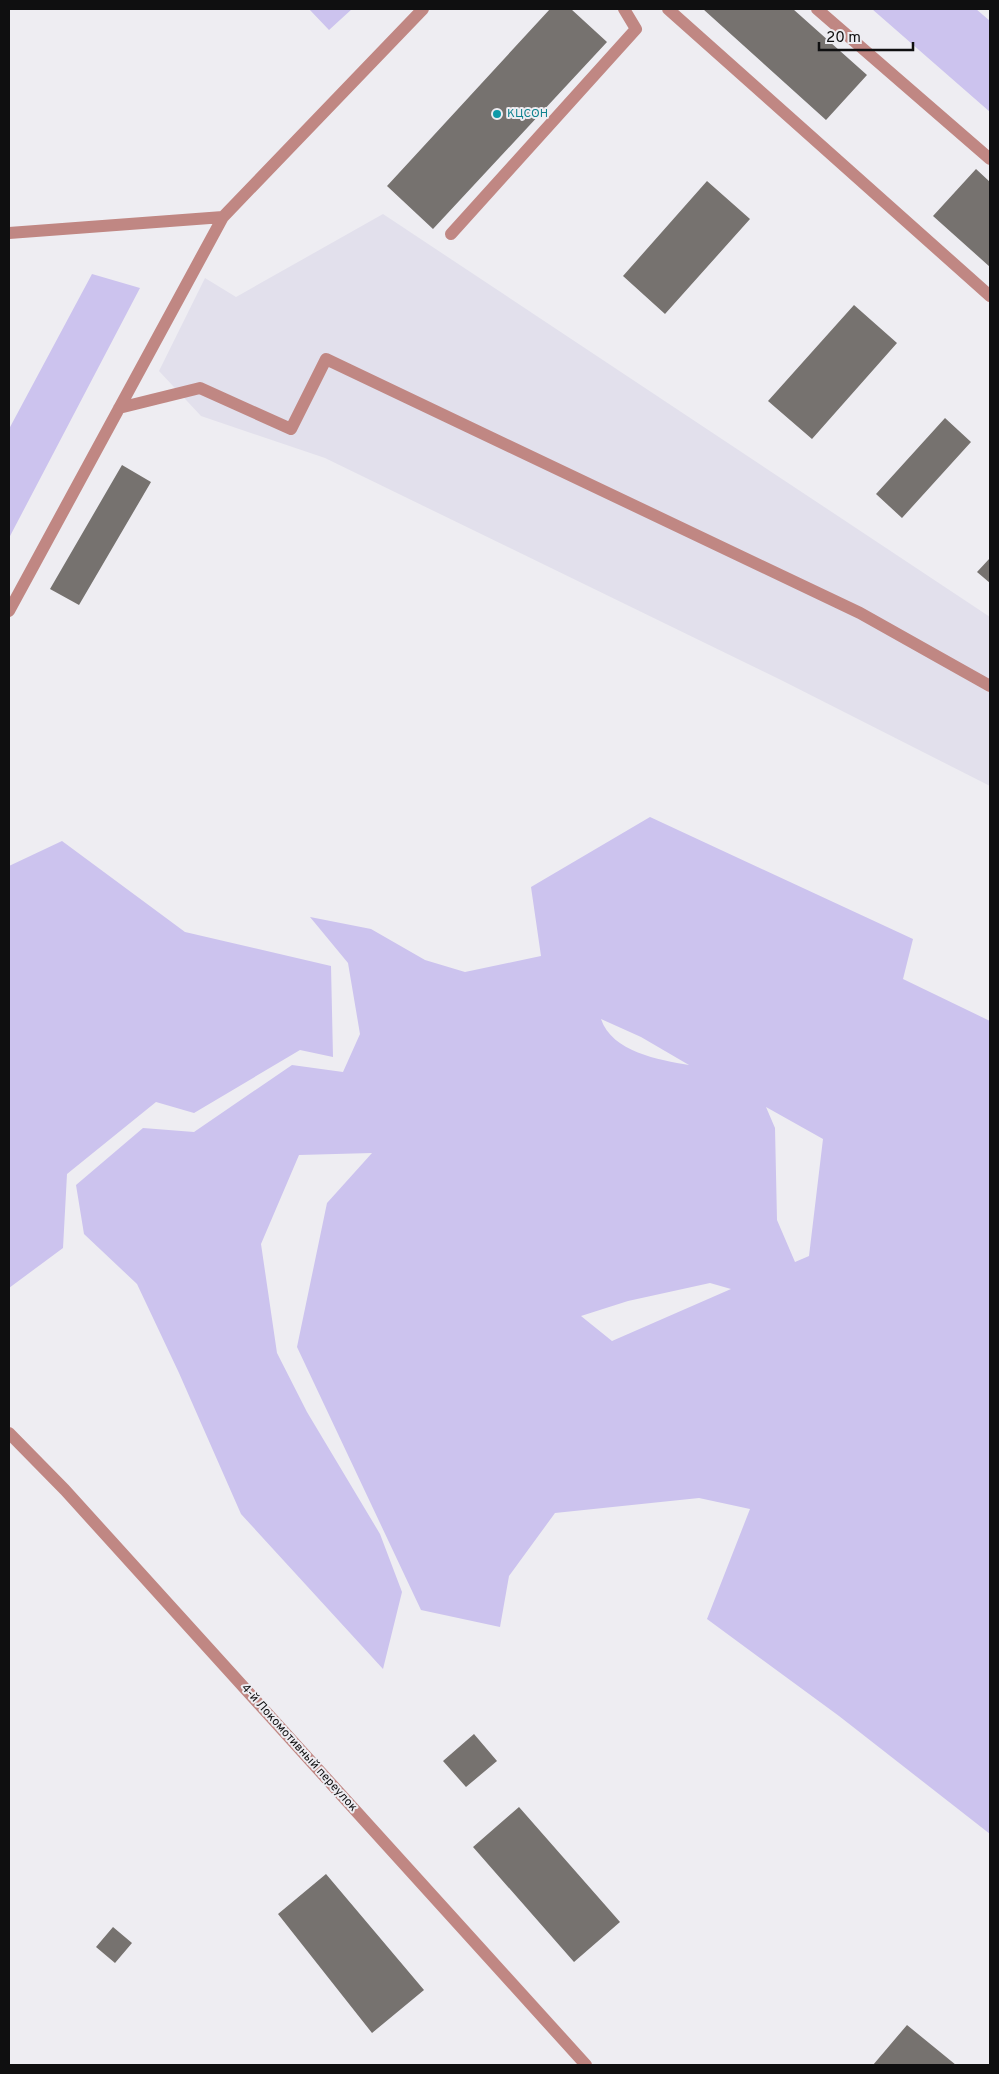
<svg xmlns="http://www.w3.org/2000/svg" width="999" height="2074" font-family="Overpass,sans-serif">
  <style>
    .built { fill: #e2e0ec }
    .green { fill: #ccc3ee; fill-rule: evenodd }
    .building { fill: #76726f }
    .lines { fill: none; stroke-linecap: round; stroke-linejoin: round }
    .minor { stroke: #c08783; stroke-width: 12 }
    .culture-dot { fill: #0f9aa8; stroke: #eeedf2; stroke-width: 2 }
    .labels { text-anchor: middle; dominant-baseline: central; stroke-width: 4; stroke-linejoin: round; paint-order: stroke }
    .culture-label { font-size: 12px; fill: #0d838f; stroke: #eeedf2; text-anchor: start }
    .street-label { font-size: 12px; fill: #0f0f10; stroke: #eeedf2 }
  </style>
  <rect width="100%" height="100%" fill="#eeedf2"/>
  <path class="built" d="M383,214L990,617V786L781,680L325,458L201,416L159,371L205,278L236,297Z"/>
  <path class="green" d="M309,9H352L329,30Z
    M872,9H976L990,21V112Z
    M92,274L140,288L9,538V429Z
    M650,817L913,939L903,979L990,1021V1834L839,1716L707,1619L750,1509L699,1498L555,1513L509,1576L500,1627L421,1610L297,1347L327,1203L372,1153L299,1155L261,1244L277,1353L307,1412L380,1534L402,1592L383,1669L241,1514L179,1373L137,1284L84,1234L76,1185L143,1128L194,1132L292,1065L343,1072L360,1034L348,963L310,917L371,929L425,960L465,972L541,956L531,887ZM601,1019L641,1037L689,1065C659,1060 612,1052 601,1019ZM766,1107L823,1139L809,1256L795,1262L777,1220L775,1128ZM710,1283L731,1289L612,1341L581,1316L628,1301Z
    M62,841L185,932L331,966L333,1057L300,1050L194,1113L156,1102L67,1174L63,1248L9,1288V866Z"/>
  <path class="building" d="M550,9H571L607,42L433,229L387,186Z
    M703,9H793L867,75L826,120Z
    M976,169L990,182V267L933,216Z
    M707,181L750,219L665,314L623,276Z
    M854,305L897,343L812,439L768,401Z
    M945,418L971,442L902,518L876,494Z
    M122,465L151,482L79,605L50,589Z
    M990,558V583L977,572Z
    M474,1734L497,1761L466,1787L443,1761Z
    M519,1807L620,1922L574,1962L473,1847Z
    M326,1874L424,1990L372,2033L278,1914Z
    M113,1927L132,1943L115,1963L96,1947Z
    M907,2025L956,2065H873Z"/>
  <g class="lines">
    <path class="minor" d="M668,9L990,296
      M817,9L990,159
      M9,233L223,217
      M451,234L636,29L624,9
      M119,408L200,388L291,429L326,359L860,613L990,686
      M9,611L223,217L423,9
      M9,1433L65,1490L586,2065"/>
  </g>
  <circle class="culture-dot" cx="497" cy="114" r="5"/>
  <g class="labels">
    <g class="culture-label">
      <text x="507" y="114">КЦСОН</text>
    </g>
    <g class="street-label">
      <text transform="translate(299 1748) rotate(48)">4-й Локомотивный переулок</text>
    </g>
  </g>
  <rect width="999" height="2074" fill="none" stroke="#0f0f10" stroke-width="20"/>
  <path d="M819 42v8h94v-8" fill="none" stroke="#0f0f10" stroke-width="2.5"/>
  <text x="826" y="42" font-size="15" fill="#0f0f10" stroke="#eeedf2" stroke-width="4" paint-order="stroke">20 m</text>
</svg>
